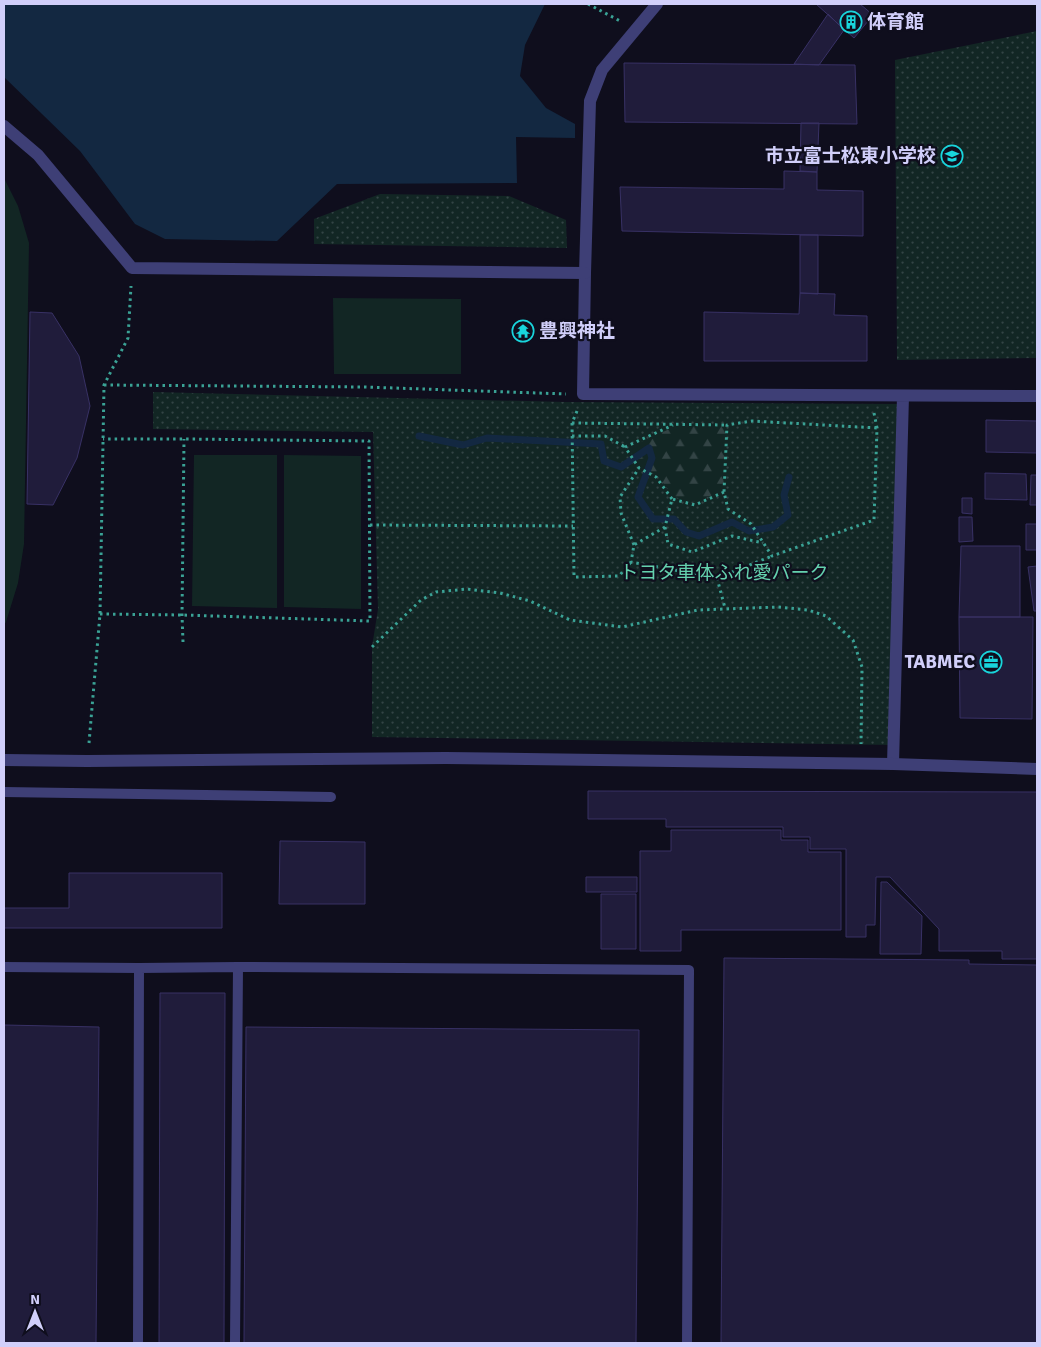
<svg xmlns="http://www.w3.org/2000/svg" width="1041" height="1347" font-family="Signika,'Noto Sans JP',sans-serif">
  <style>
    .grass { fill: url(#grass-dots) }
    .forest { fill: url(#forest-firs) }
    .garden { fill: #122624 }
    .water { fill: #132841 }
    .lines { fill: none; stroke-linecap: round; stroke-linejoin: round }
    .stream { stroke: #132841; stroke-width: 7 }
    .building { fill: #201c3b; stroke: #383165 }
    .path { stroke: #3aa295; stroke-width: 3; stroke-dasharray: 2.5 4; stroke-linecap: butt }
    .service { stroke: #3e3f76; stroke-width: 10 }
    .minor { stroke: #3e3f76; stroke-width: 12 }
    .tertiary { stroke: #3e3f76; stroke-width: 12 }
    .labels { text-anchor: middle; dominant-baseline: central; stroke-width: 4.5; stroke-linejoin: round; paint-order: stroke }
    .poi-label { font-size: 19px; font-weight: bold; fill: #d1cffa; stroke: #0f0e1d; text-anchor: start }
    .park-label { font-size: 19px; fill: #64d1ae; stroke: #0f0e1d }
  </style>
  <defs>
    <pattern id="grass-dots" width="8" height="8" patternUnits="userSpaceOnUse" patternTransform="scale(1.25)"><rect width="8" height="8" fill="#122624"/><path d="M2 2h.1M6 6h.1" fill="none" stroke="#334445" stroke-width="1.8" stroke-linecap="round"/></pattern>
    <pattern id="forest-firs" width="22" height="20" patternUnits="userSpaceOnUse" patternTransform="scale(1.25)"><rect width="22" height="20" fill="#122624"/><path d="M5 1l3.5 6h-7zM16 11l3.5 6h-7z" fill="#334445"/></pattern>
  </defs>
  <rect width="100%" height="100%" fill="#0f0e1d"/>
  <path class="grass" d="M1037,31V358L897,360L895,60Z
    M380,194L509,196L566,220L567,248L314,244V219Z
    M153,392L566,402L901,404L893,745L372,737V647L378,609L373,432L153,429Z"/>
  <path class="forest" d="M676,426H726L723,491L695,502L674,497L658,476L640,466L628,448Z"/>
  <path class="garden" d="M4,178L18,206L29,243L24,544L18,583L6,622L4,625Z
    M333,298L461,299V374H334Z
    M194,455H277V608L192,606Z
    M284,455L361,456V609L284,607Z"/>
  <path class="water" d="M4,4H545L525,45L520,76L546,108L575,124V138L516,137L517,183L337,184L277,241L165,239L135,224L80,151L4,77Z"/>
  <g class="lines">
    <path class="stream" d="M419,436L463,445L487,438L601,444L604,461L621,467L649,448L652,458L638,497L653,519H674L686,532L699,536L732,522L749,531L773,527L788,515L784,495L789,477"/>
  </g>
  <path class="building" d="M816,4H860L873,15L854,38Z
    M828,14L844,30L819,65L794,64Z
    M624,63L855,65L857,124L625,122Z
    M801,123H819L817,172L800,171Z
    M784,171L817,172V190L863,191V236L622,231L620,187L784,189Z
    M800,235H818V294L800,293Z
    M800,293L835,294L834,315L867,316V361H704V312L799,314Z
    M30,312L52,313L79,356L90,406L77,458L53,505L27,504Z
    M986,420L1037,421V453L986,452Z
    M985,473L1026,474L1027,500L985,499Z
    M1031,475H1037V505H1030Z
    M962,498H972V514L962,513Z
    M959,517H972L973,541L959,542Z
    M1026,524H1037V550H1026Z
    M961,546H1020V617H959Z
    M1037,566V611H1034L1028,567Z
    M959,617H1033L1032,719L960,718Z
    M588,791L1037,792V959H1002V951H939V929L890,877H876L875,925H866V937H846V849H810V837H783V827H666V819H588Z
    M671,830H781V840H808V852H841V930H681V951H640V851H671Z
    M280,841L365,842V904H279Z
    M69,873H222V928H4V908H69Z
    M586,877H637V892H586Z
    M881,882H887L922,916L921,954H880Z
    M601,894H636V949H601Z
    M724,958L969,960V964L1037,965V1343H721Z
    M160,993H225L224,1343H159Z
    M4,1025L99,1027L96,1343H4Z
    M246,1027L639,1030L636,1343H244Z"/>
  <g class="lines">
    <path class="path" d="M588,4L620,21
      M104,385L365,387L566,394
      M577,411L572,423L727,425
      M874,413L877,428L874,520L772,556L751,524L728,509L724,492L727,425L752,421L877,428
      M572,423L574,577L619,576L631,562
      M572,436H605L625,447
      M724,492L695,505L672,499L665,527L668,544L692,552L732,536L763,543
      M672,499L656,477L639,468L625,447L673,425
      M370,525L573,526
      M665,527L634,545L631,562L717,578L772,556
      M634,545L621,513L620,497L639,468
      M717,578L725,608
      M100,614L182,615L370,621L369,441L184,439H103
      M183,642L182,615L184,439
      M372,647L421,600L436,592L467,589L500,593L530,601L570,620L622,627L698,610L778,607L808,610L826,616L853,640L862,667L861,744
      M89,743L100,614L104,385L128,338L131,286"/>
    <path class="service" d="M4,792L331,797
      M4,967L139,968L238,967L689,970L687,1343
      M138,1343L139,968
      M235,1343L238,967"/>
    <path class="minor" d="M657,4L602,70L590,101L585,273L583,394L1037,396
      M893,764L903,396"/>
    <path class="tertiary" d="M4,126L38,155L132,268L585,273
      M4,760L87,761L446,758L893,764L1037,769"/>
  </g>
  <defs>
    <g id="building-ring" transform="scale(1.125)"><circle r="9.5" fill="#0f0e1d" stroke="#19d5dc" stroke-width="1.5"/><path d="M-4-6H4V6H1V3H-1V6H-4ZM-2.5-4.3h1.7v1.8h-1.7ZM.8-4.3h1.7v1.8H.8ZM-2.5-1h1.7V.8h-1.7ZM.8-1h1.7V.8H.8Z" fill="#19d5dc"/></g>
    <g id="school-ring" transform="scale(1.125)"><circle r="9.5" fill="#0f0e1d" stroke="#19d5dc" stroke-width="1.5"/><path d="M0-5L7-2L0 1L-7-2ZM-4 1L0 2.5L4 1V4Q0 6-4 4Z" fill="#19d5dc"/></g>
    <g id="temple-ring" transform="scale(1.125)"><circle r="9.5" fill="#0f0e1d" stroke="#19d5dc" stroke-width="1.5"/><path d="M0-6L5-2H3V0L6.5 2.5H4V6H1.5V3h-3V6H-4V2.5H-6.5L-3 0V-2H-5Z" fill="#19d5dc"/></g>
    <g id="office-ring" transform="scale(1.125)"><circle r="9.5" fill="#0f0e1d" stroke="#19d5dc" stroke-width="1.5"/><path d="M-6-3h4V-5.5h4V-3h4V5H-6ZM-1-4.5V-3h2v-1.5ZM-6 0V1H6V0Z" fill="#19d5dc"/></g>
  </defs>
  <g fill-rule="evenodd">
    <use href="#building-ring" x="851" y="22"/>
    <use href="#school-ring" x="952" y="156"/>
    <use href="#temple-ring" x="523" y="331"/>
    <use href="#office-ring" x="991" y="662"/>
  </g>
  <g class="labels">
    <g class="poi-label">
      <text x="867" y="22">体育館</text>
      <text x="936" y="156" text-anchor="end">市立富士松東小学校</text>
      <text x="539" y="331">豊興神社</text>
      <text x="975" y="662" text-anchor="end">TABMEC</text>
    </g>
    <g class="park-label">
      <text x="724" y="573">トヨタ車体ふれ愛パーク</text>
    </g>
  </g>
  <rect width="1041" height="1347" fill="none" stroke="#d1cffa" stroke-width="10"/>
  <g transform="translate(35 1312)" stroke="#0f0e1d" stroke-width="4" paint-order="stroke">
  <path d="M0-4L9 19L0 12L-9 19Z" fill="#d1cffa"/>
  <text y="-8" font-size="14" font-weight="bold" text-anchor="middle" fill="#d1cffa">N</text>
  </g>
</svg>
